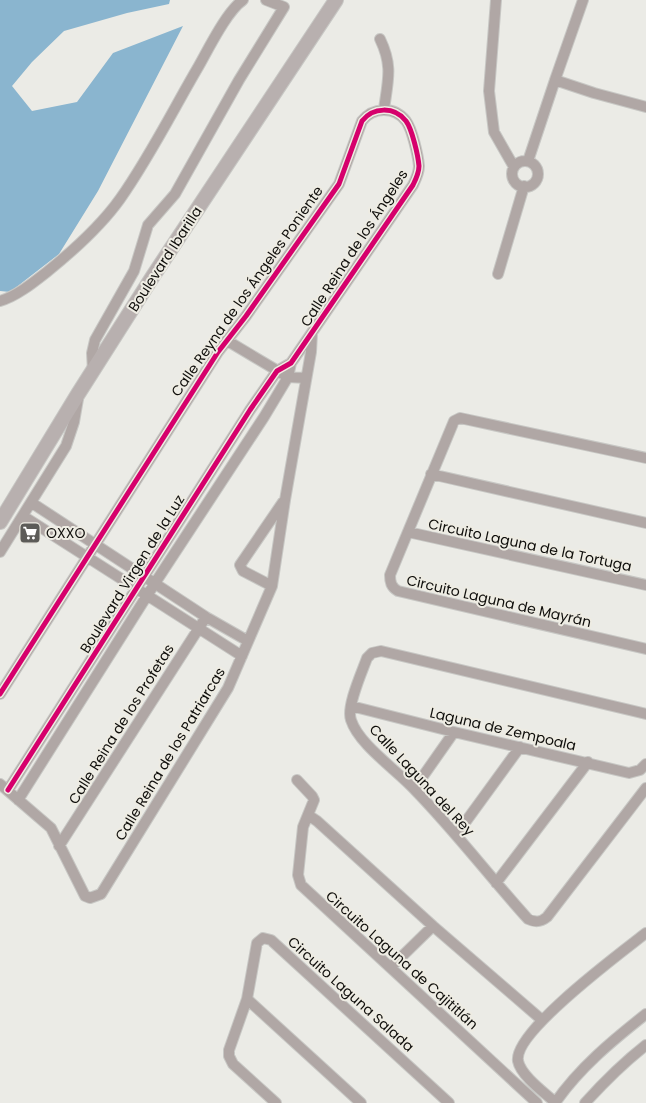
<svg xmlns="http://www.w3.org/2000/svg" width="646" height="1103" font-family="Poppins,sans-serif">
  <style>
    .water { fill: #8ab5cf }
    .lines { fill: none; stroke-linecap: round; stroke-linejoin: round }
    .street-casing { stroke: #c7c7c4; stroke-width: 12 }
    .secondary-casing { stroke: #c7c7c4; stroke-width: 16 }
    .street { stroke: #b0a7a5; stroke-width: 10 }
    .secondary { stroke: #b8b0af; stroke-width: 14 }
    .cycleway-casing { stroke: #eeece3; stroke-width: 8 }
    .cycleway { stroke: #d6006c; stroke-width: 5 }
    .labels { text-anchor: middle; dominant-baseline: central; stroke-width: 4; stroke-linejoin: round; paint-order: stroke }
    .street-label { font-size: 14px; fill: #0f0e0b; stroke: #eeece3 }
    .poi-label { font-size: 14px; fill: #0f0e0b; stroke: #eeece3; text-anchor: start }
  </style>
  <rect width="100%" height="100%" fill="#ebebe6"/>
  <path class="water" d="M0,0H170L169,4L127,13L64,31L32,62L12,86L32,111L77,102L113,53L183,26L98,191L59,254L10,292L0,291Z"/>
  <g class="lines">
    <g class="street-casing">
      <path id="street" d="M496,0L489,91L494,132L514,167
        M380,39C393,66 388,80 384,109
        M555,80L583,0
        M528,161L555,80L594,93L646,107
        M512 174a13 13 0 1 1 26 0a13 13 0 1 1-26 0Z
        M498,274L524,186
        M0,301C17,296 34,282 48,271C74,250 100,227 120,199C149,158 172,112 197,69C208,50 226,12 243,0
        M226,340L288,377L306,378
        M93,371L92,353L95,340L134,271L148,225L175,194L239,80L284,7L266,0
        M646,458L460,418L454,421L390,575C390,582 391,587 398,591L646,649
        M431,474L646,523
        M32,503L206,617L248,641
        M23,516L242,656
        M408,532L646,585
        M0,552L66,446L74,422L78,399
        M272,586L243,571L240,565L283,502
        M0,694L218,352L246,316L339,184L362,121C373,107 394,106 406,121C412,129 418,155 419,166C419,173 416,179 413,185L291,363L277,371L250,410L8,790
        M351,706L454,732L629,773L640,770L646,764
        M646,714L381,651L372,653L367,658C362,672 346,707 351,720C359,745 397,770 415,790C455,831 490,877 528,919C536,923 541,922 547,917L646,788
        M297,780L312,796L314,800L303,827L298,875L301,885L537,1103
        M0,784L51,828L85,896L90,898L101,894L228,688L272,586L285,500L311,352L312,333
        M414,789L454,732
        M18,800L155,583L264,417L288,377L291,363
        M308,815L317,821L433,926L542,1020
        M456,835L520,747
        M59,846L206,617
        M496,883L588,762
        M391,967L433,926
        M247,999L361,1103
        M276,1103L233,1064L229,1056V1050L247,999L257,943L263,938L271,940L449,1103
        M555,1103C579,1068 613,1040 646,1014
        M556,1103C545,1093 521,1076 518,1061C513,1032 622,952 646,933
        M585,1103C604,1082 623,1063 646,1045"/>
    </g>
    <g class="secondary-casing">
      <path id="secondary" d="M0,522L78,394L153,276L336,0"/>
    </g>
    <use href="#street" class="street"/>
    <use href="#secondary" class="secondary"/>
    <g class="cycleway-casing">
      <path id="cycleway" d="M0,694L218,352L246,316L339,184L362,121C373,107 394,106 406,121C412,129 418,155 419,166C419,173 416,179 413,185L291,363L277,371L250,410L8,790"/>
    </g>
    <use href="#cycleway" class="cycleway"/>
  </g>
  <defs>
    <g id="supermarket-square" transform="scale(1.125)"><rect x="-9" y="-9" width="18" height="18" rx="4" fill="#5c5b58" stroke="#eeece3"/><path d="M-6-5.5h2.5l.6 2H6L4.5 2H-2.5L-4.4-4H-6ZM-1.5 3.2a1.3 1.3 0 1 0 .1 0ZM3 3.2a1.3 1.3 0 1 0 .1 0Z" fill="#fff"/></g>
  </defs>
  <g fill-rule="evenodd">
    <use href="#supermarket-square" x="30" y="533"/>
  </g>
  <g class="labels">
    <g class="street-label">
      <text transform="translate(354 248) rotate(-57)">Calle Reina de los Ángeles</text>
      <text transform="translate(165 259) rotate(-57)">Boulevard Ibarilla</text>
      <text transform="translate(247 291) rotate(-55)">Calle Reyna de los Ángeles Poniente</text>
      <text transform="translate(530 545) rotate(12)">Circuito Laguna de la Tortuga</text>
      <text transform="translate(132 574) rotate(-58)">Boulevard Virgen de la Luz</text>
      <text transform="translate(499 601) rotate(13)">Circuito Laguna de Mayrán</text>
      <text transform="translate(121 724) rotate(-58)">Calle Reina de los Profetas</text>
      <text transform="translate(503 729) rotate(13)">Laguna de Zempoala</text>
      <text transform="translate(170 754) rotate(-59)">Calle Reina de los Patriarcas</text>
      <text transform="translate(422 780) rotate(47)">Calle Laguna del Rey</text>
      <text transform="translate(402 960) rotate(42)">Circuito Laguna de Cajititlán</text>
      <text transform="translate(351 994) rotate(42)">Circuito Laguna Salada</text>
    </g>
    <g class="poi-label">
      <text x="46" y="533">OXXO</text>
    </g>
  </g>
</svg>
